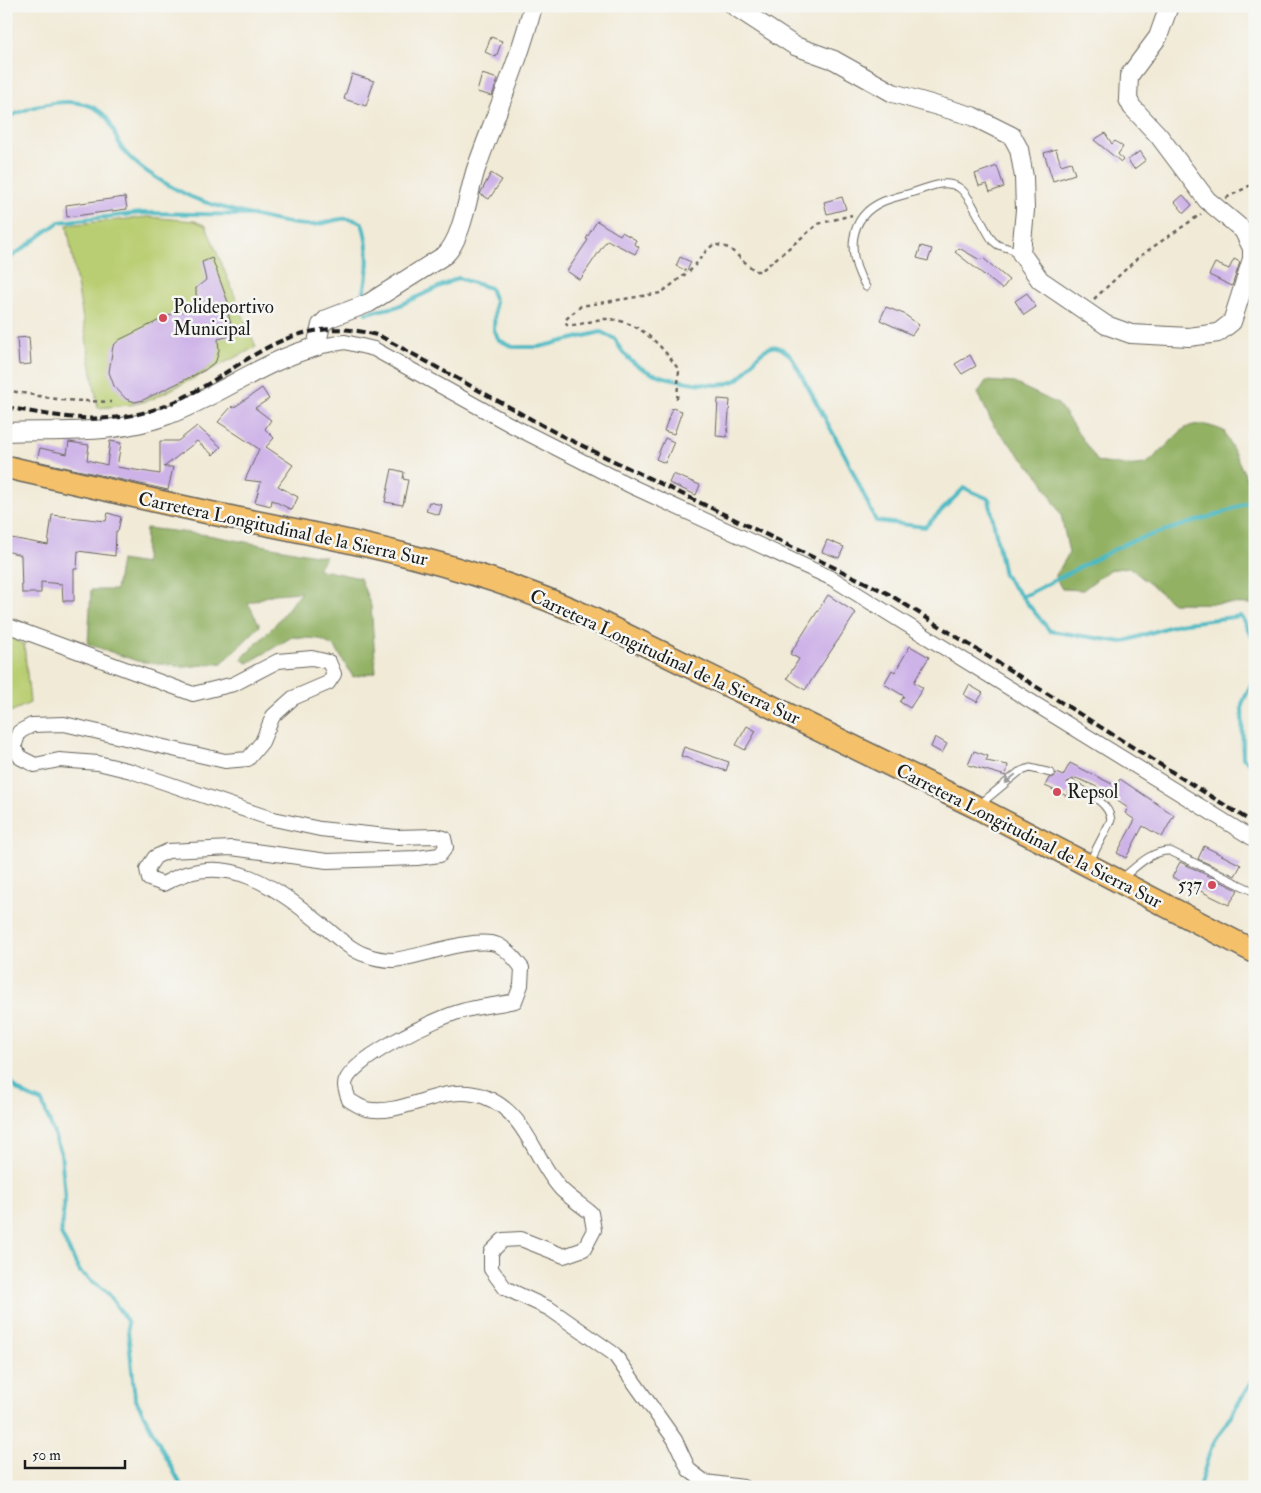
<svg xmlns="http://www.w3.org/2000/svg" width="1261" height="1493" font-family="'IM FELL Double Pica',serif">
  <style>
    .green { fill: #b9ce72; stroke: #6a7547 }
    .forest { fill: #92b164; stroke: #576640 }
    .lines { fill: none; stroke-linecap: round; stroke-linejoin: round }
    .stream { stroke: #4ab9c3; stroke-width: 4 }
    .building { fill: #ceb3e8 }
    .service-casing { stroke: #67645d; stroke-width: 9 }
    .minor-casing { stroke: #67645d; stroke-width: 16 }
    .tertiary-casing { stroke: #67645d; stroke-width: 20 }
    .trunk-casing { stroke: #67645d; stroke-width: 25 }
    .path { stroke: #67645d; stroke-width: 2.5; stroke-dasharray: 4 4; stroke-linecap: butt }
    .service { stroke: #fff; stroke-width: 7 }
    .minor { stroke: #fff; stroke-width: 14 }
    .tertiary { stroke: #fff; stroke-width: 18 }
    .trunk { stroke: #f4c16b; stroke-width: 22 }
    .rail { stroke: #1c1c1c; stroke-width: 4; stroke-dasharray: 8 4; stroke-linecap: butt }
    .oneway { fill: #999 }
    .poi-dot { fill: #d1495b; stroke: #f6f6f2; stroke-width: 2 }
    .labels { text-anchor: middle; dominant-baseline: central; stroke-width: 5; stroke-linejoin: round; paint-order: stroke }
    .poi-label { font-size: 19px; fill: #1c1c1c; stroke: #f6f6f2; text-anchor: start }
    .street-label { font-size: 19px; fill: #1c1c1c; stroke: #f6f6f2 }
  </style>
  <rect width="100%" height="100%" fill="#f6f6f2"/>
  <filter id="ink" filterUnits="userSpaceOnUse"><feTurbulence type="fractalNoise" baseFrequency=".02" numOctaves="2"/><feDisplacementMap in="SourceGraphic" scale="10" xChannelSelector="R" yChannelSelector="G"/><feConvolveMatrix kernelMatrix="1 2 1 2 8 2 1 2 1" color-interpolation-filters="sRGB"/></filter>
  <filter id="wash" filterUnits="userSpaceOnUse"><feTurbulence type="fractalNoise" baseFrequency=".0096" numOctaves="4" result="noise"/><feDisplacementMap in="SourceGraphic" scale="20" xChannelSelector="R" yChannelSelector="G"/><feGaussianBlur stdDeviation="1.12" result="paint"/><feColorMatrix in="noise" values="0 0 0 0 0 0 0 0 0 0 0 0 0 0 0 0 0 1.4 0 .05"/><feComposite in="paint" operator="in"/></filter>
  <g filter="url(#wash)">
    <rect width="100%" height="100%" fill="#f1ead7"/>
    <path class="green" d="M148,217L195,221L206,226L256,347L150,400L130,405L98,408L67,225Z
      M6,636L24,644L30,703L6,714Z"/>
    <path class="forest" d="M986,381L1014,383L1058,404L1098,462C1113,464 1129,467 1144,464C1149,463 1153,458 1156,455C1183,433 1184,414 1224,431L1247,479L1255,476V604L1173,603L1129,567L1109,570L1083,590L1062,589L1055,577L1069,553L1061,515L1041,479L993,425L978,393Z
      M146,528L208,535L326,557L317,569L360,578L371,606L376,672L353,677L335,647L319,639L292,637L248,663L241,659L274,626L301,592L274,594L248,603L260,626L222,663L185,667L137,661L88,644L91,590H116L121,560L145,564Z"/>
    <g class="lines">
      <path class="stream" d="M6,119C32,104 82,91 106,117C114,127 116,142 124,151C138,169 169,186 189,196C211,206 288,226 311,225C332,224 341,213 362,223C370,248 369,275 362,300
        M6,261L59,222L142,213L248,215
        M366,313L396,307L458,278L490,288L495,301L494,331L499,340L513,347H539L601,332L615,339C630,372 662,378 694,383C707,384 720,387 732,382C750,376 753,352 771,347C779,345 785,351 791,356L846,457L876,521L925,527L964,488L989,499L1004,575L1050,631L1122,642L1178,624L1241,616L1255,642
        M1022,597L1129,542L1228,511L1255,499
        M1255,676L1242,704L1243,758L1255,767
        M6,1067C11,1091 21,1093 42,1102L61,1153L65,1196L61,1234L80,1272L107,1292L127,1321L135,1398L182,1487
        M1199,1487L1211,1448L1255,1376"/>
    </g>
    <g id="blocks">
      <path class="building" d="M491,37L502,41L496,57L485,52Z
        M352,74L374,81L366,106L344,99Z
        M482,74L498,79L492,96L477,92Z
        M1105,133L1112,144L1115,141L1123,147L1118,154L1123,160L1121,162L1094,140Z
        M1056,149L1061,165L1071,162L1075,174L1053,181L1044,153Z
        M1140,151L1146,160L1134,169L1128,160Z
        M997,166L1004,187L990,192L987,184L979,186L975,174Z
        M491,173L502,180L489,199L480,194Z
        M1183,195L1192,205L1184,213L1175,202Z
        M125,197L127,209L67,217L66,205Z
        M842,197L846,209L827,214L824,202Z
        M597,221L620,235L622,232L636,240L634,244L639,247L635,254L607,240L580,280L567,271L588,240L586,239Z
        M921,246L932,249L928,261L917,258Z
        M959,248L980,260L983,258L1009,280L1002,289L955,252Z
        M680,257L691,262L687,271L676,266Z
        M212,258L229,305L226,306L234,335L218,339L219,350L216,361L205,370L143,400L135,402L126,399L114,386L109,372L113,346L119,340L172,314L205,307L196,296V288L206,280L202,262Z
        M1234,259L1240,262L1232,286L1209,275L1215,263L1229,269Z
        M1027,293L1036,307L1024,315L1015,301Z
        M886,307L904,314L919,325L912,335L880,320Z
        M29,337L31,364L19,365L17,338Z
        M970,355L976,366L962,374L955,364Z
        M262,388L269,399L255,408L271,420L265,429L274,438L266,447L293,465L278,486L298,497L292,510L272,500L271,506L255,502L261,482L245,480L259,449L218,422L232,406L233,408Z
        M718,399L730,400L727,437L716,436Z
        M672,408L682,411L674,434L664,431Z
        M197,426L221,447L213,455L197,441L164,467H173L168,490L37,461L40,448L67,454L69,442L89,445L87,460L107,465L110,441L121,443L117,467L160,474V441H178Z
        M665,438L674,442L665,463L656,459Z
        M392,469L404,472L403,479L408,480L403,505L385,502Z
        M673,474L700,485L696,495L669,483Z
        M429,502L442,505L439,515L426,511Z
        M108,513L121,517L118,531H116L115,556L78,551L77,569H74V601H63L62,584L41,582V593H22L21,555L6,551V537L48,545L52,515L106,521Z
        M827,540L844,547L839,558L822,552Z
        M828,595L856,613L805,690L787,678L799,659L790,654Z
        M910,646L929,657L914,682L923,688L910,708L900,702L904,696L884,684L892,670L895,672Z
        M969,685L983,693L977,702L964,695Z
        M747,726L756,731L745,750L736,745Z
        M935,737L947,744L942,753L931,747Z
        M684,747L729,762L726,771L681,756Z
        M974,751L988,756L986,761L1008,765L1006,776L968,765Z
        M1070,763L1116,786L1120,779L1174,815L1162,837L1143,826L1126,858L1117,853L1135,820L1125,813L1128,808L1095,786L1076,778L1067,782L1070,789L1067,796L1045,786L1049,778L1054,777L1056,773L1063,776Z
        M1204,846L1241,865L1235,876L1198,859Z
        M1180,862L1238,890L1229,905L1172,877Z"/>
    </g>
  </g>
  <g filter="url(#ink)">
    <use href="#blocks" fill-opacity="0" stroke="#67645d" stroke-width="1"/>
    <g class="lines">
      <g class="service-casing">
        <path id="service" d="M866,287C847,256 846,217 884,201C894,197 904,195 914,192C928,188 944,179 958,187C970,193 983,228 993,241L998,245L1020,252
          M1072,784C1087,793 1109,802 1111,820L1089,863
          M979,805L1019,772L1030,768L1051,773
          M1121,879C1135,868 1151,850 1170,851L1255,892"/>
      </g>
      <g class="minor-casing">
        <path id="minor" d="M316,347L345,342L374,349L509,424L633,487L833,579L1255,840
          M6,625L193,694L234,684L278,661L312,658L329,662L334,674L328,683L293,698L273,716L262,742L248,759L225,761L64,724L32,725L19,732L14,747L21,758L35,765L59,760L98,763L131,771L269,818L320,829L396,837L436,836L444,838L446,847L440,855L417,858L327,861L232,848L168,851L155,857L147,869L149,879L163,884C226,847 277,888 326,928C337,937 352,951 366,955C374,958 385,960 393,960C418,958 475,935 498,945C507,949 516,960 522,968L521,985L515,1001C498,1005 479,1006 462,1011C440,1016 345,1061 345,1085C345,1090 348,1096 349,1100C354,1103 360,1107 366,1109C405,1117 444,1081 485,1097C527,1113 534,1160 561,1189C570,1198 581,1205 591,1213L594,1230L584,1249L564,1256L521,1239L503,1240L491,1252V1269L505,1288L550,1309L614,1354L675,1440L689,1470L705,1482L743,1487"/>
      </g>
      <g class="tertiary-casing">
        <path id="tertiary" d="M734,6L795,46L834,60L893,93L972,116L1012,136L1019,149L1024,177L1025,210L1021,253L1040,280L1106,325L1131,334L1189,337L1218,333L1232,322L1252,259V248L1243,230L1207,200L1159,136L1132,107L1128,99L1129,76L1158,37L1169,6
          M6,432C59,430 118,435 168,415C219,396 263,361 316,347L321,325L327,319L369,303L445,255C463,238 468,193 476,169C495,115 519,62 533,6"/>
      </g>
      <g class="trunk-casing">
        <path id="trunk" d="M6,467C78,483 149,500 220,515C346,540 473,564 591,618L976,807L1255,952"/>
      </g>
      <path class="path" d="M1226,198L1255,183
        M1094,299L1140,256L1201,214
        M6,390L61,400L111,402
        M677,399L679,370C662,346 641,322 609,319C596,318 582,326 567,325L565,320L581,306L661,293L692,269L706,251L714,244L729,248L755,271H761L818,224L852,215"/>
      <use href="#service" class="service"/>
      <use href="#minor" class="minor"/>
      <use href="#tertiary" class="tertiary"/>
      <use href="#trunk" class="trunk"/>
      <path class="rail" d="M6,407C52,416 100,425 146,412C234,388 275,305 380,336L560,435L887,593L1255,824"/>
    </g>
    <defs><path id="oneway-solid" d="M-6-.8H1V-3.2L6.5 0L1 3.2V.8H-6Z" transform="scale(1.25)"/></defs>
    <use class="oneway" href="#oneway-solid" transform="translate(1010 779) rotate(140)"/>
  </g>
  <g class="poi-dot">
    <circle cx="163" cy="318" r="5"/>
    <circle cx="1057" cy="792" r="5"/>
    <circle cx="1212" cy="885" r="5"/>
  </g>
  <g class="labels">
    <g class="poi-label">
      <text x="173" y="307">Polideportivo<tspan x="173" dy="22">Municipal</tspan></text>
      <text x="1067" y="792">Repsol</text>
      <text x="1202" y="885" text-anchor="end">537</text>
    </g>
    <g class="street-label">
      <text transform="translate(283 529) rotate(12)">Carretera Longitudinal de la Sierra Sur</text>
      <text transform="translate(665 657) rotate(25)">Carretera Longitudinal de la Sierra Sur</text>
      <text transform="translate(1029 836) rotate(27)">Carretera Longitudinal de la Sierra Sur</text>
    </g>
  </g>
  <rect width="1261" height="1493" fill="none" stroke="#f6f6f2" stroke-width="25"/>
  <path d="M25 1460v8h100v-8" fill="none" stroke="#1c1c1c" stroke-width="2.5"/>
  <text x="32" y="1460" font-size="15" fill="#1c1c1c" stroke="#f6f6f2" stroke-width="4" paint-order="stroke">50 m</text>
</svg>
